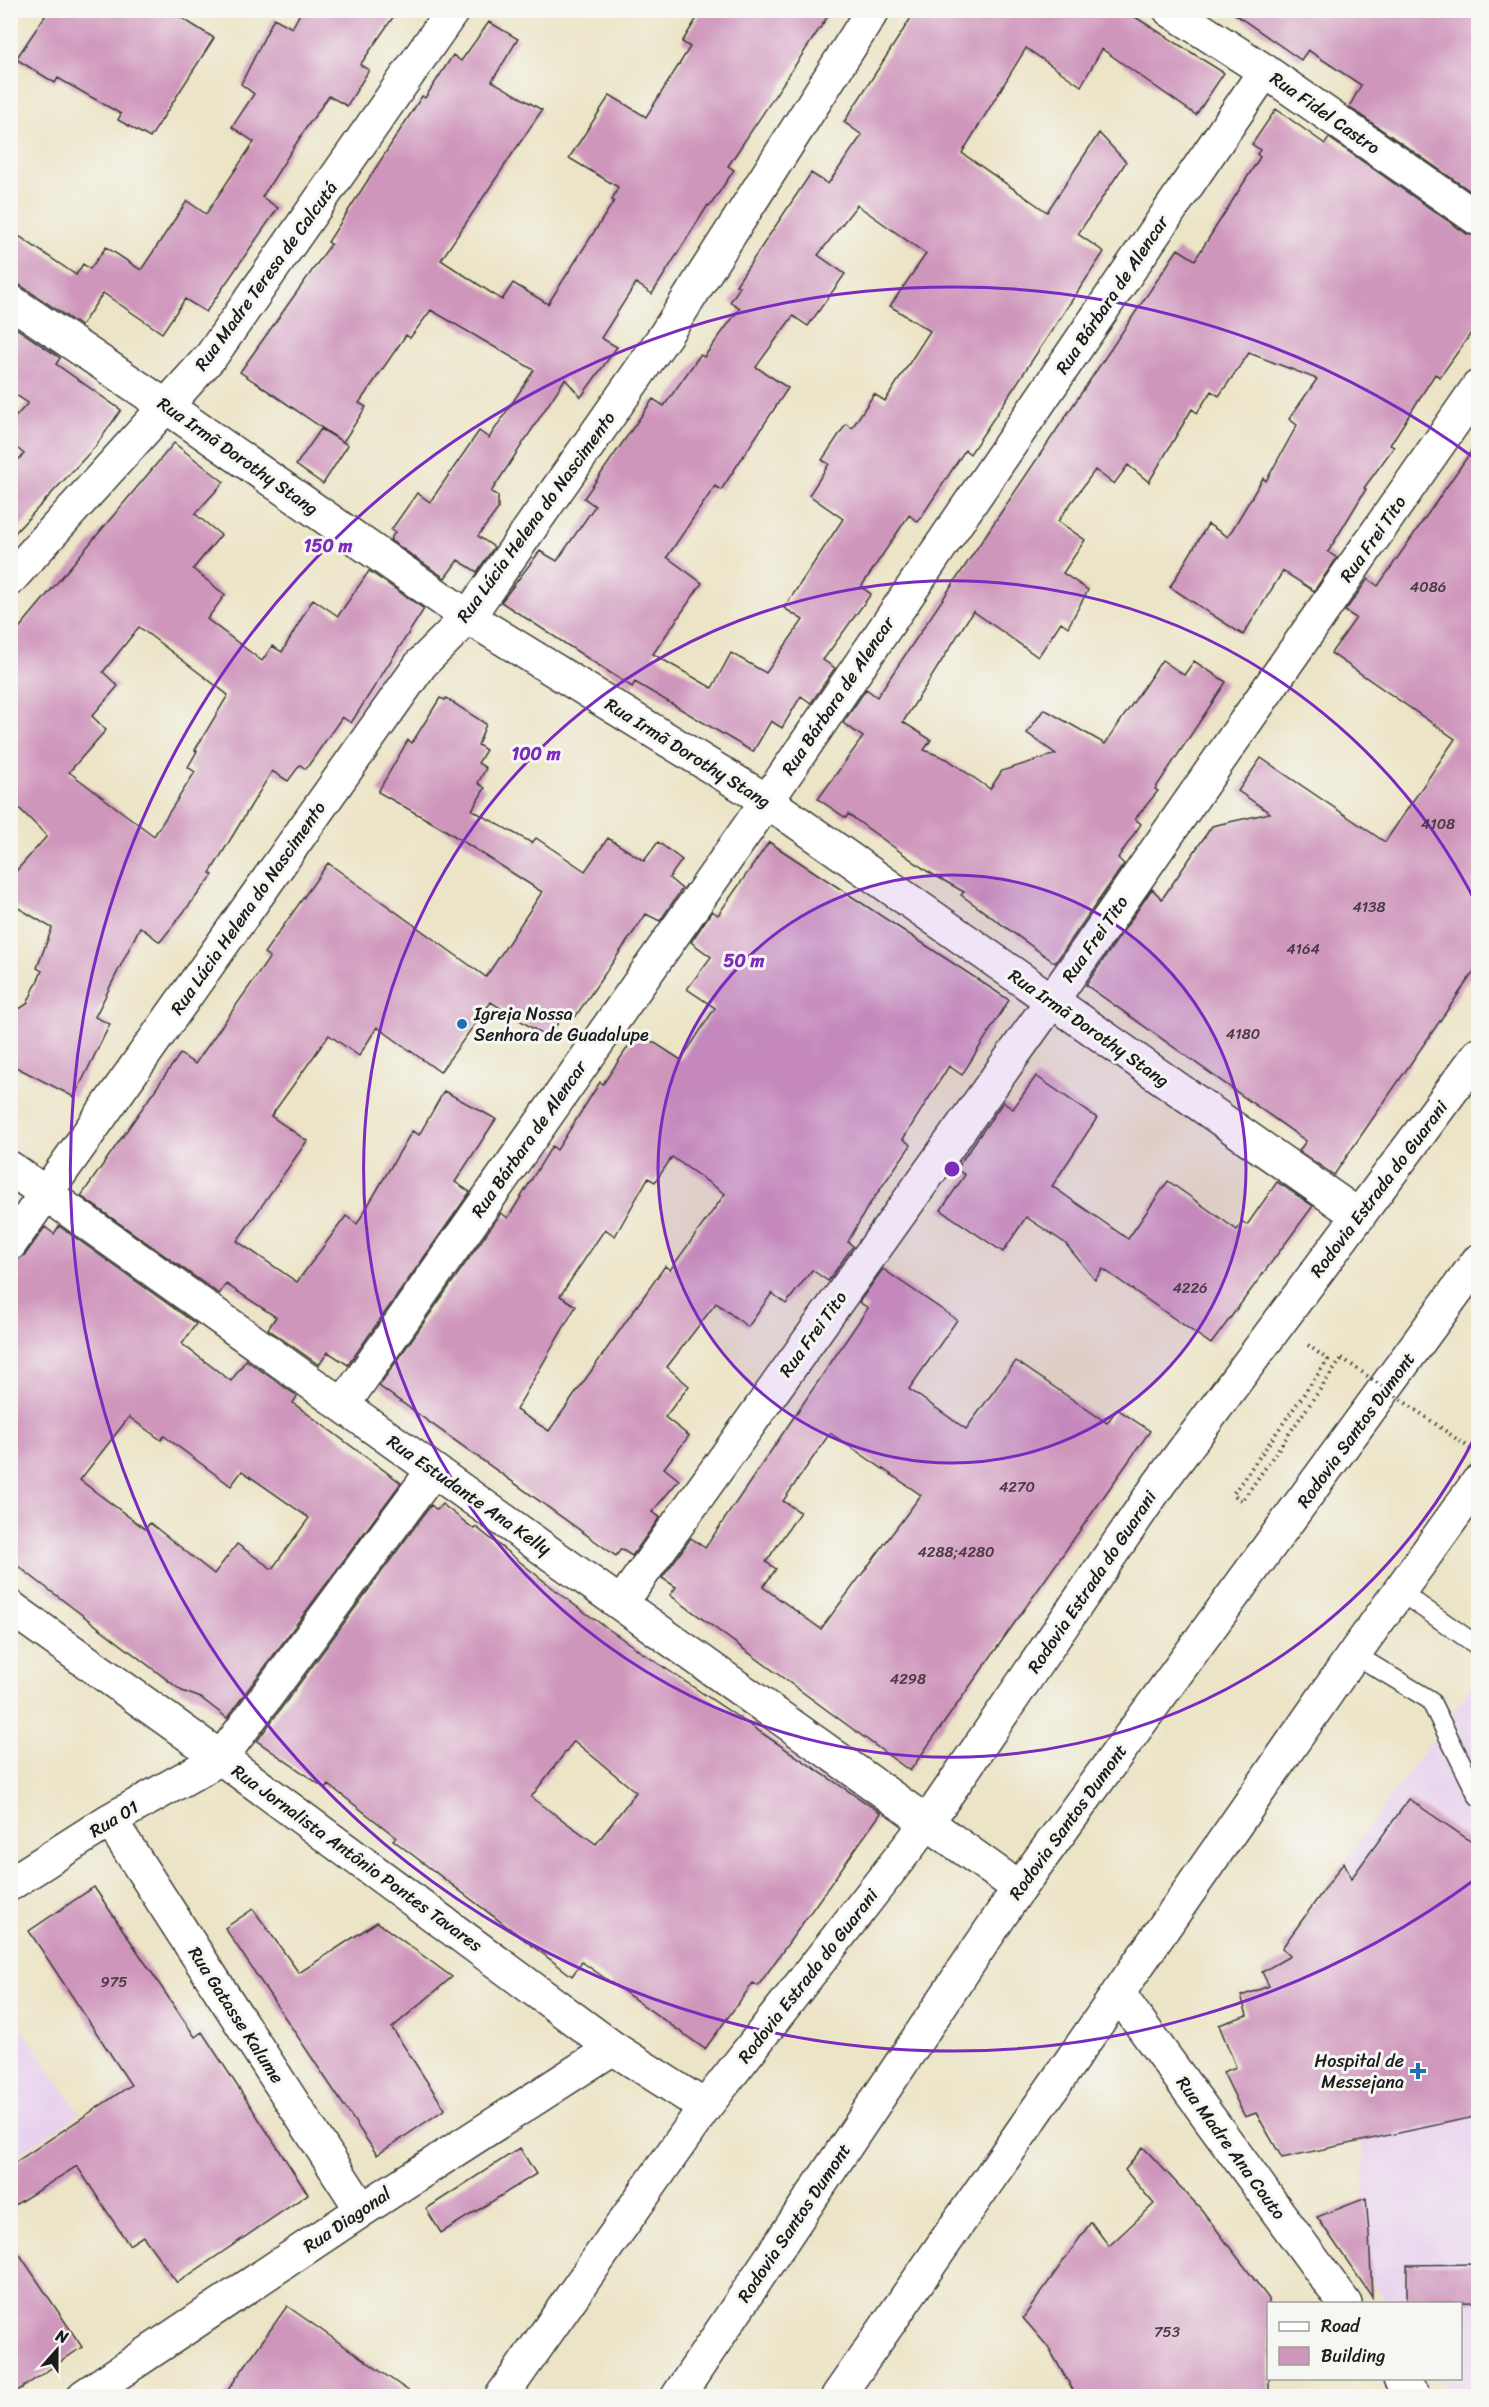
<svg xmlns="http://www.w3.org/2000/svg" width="1489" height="2407" font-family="Sriracha,sans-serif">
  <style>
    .built { fill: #e8d2ee }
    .building { fill: #cf96bc; fill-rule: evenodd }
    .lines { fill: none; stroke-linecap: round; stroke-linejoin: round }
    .lane-casing { stroke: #3b3a36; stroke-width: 21 }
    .street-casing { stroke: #3b3a36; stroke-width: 36 }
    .highway-casing { stroke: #3b3a36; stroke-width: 36 }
    .path { stroke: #3b3a36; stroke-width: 4; stroke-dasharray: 1.5 4.5; stroke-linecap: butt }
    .lane { stroke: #fff; stroke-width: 18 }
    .street { stroke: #fff; stroke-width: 33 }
    .highway { stroke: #fff; stroke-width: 33 }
    .path-bridge { stroke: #3b3a36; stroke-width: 4; stroke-dasharray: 1.5 4.5; stroke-linecap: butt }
    .ring { fill: none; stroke: #7b2cbf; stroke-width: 3 }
    .poi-dot { fill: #1f6fb2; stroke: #f6f6f2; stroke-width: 2 }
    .labels { text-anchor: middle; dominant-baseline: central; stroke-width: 6; stroke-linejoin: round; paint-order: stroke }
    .number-label { font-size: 15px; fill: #493a44 }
    .street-label { font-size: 18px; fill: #1c1c1c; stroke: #f6f6f2 }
    .poi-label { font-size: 18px; fill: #1c1c1c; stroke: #f6f6f2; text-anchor: start }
    .centre { fill: #7b2cbf; stroke: #f6f6f2; stroke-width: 3 }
    .ring-label { font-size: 18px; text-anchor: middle; font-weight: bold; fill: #7b2cbf; stroke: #f6f6f2; stroke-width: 6; stroke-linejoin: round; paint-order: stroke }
  </style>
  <rect width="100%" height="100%" fill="#f6f6f2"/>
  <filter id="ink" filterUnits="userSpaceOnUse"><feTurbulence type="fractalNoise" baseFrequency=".0167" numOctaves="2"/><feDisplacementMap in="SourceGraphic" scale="12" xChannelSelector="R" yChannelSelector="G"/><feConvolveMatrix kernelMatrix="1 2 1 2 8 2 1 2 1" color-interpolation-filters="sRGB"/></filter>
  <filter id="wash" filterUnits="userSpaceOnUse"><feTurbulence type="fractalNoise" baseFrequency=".008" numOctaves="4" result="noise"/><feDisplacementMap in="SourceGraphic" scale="24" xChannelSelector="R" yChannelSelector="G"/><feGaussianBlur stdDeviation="1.35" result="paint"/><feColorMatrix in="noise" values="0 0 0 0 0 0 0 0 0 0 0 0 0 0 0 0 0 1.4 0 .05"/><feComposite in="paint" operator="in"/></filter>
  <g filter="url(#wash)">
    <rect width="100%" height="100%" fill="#ece4c6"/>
    <path class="built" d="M1478,1677V2396H1455L1442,2379L1460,2378V2304L1389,2303L1371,2278L1343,1863Z
      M10,2011L80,2114L11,2160H10Z"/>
    <g id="blocks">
      <path class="building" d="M49,10H169L214,38L150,138L118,120L121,114L58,78L55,83L16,59Z
        M302,10H398L360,65L369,70L347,106L329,96L306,128L262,197L278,208L206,312L185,299L162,333L103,293L81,326L20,285L10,282V230L76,275L83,264L90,269L106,247L141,270L187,201L206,214L254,142L232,127L254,94L241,84L274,18L292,28Z
        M702,10H832L728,166L734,170L710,206L708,205L652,294L636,283L601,338L617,347L581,397L565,379L491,492L498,496V509L478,536L494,547L477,572L458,560L445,578L390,540L395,532L391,530L417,493L430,502L479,431L489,438L534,370L431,310L410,338L406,335L359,403L366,407L343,442L240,372L331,244L328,242L422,96L425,98L453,55L461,61L489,22L518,39L492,81L542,110L441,260L502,300L513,283L548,304L614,201L612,200L618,187L569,158L610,95L646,117L690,47L682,42Z
        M916,10H1124L1224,73L1196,115L1102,49L1081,86L1026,48L962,153L1047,212L1099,133L1126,162L1078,234L1104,252L970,454L965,450L918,522L909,515L861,587L871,594L823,660L835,668L811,703L801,696L782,728L771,721L753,752L635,682L632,687L501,602L540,551L557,561L595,506L584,498L653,399L664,406L700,355L704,357L740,308L730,302L740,287L736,285L811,173L828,184L862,135L844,122ZM857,205L926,254L890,306L930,331L885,401L874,394L852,428L846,424L822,460L829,464L809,495L843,519L784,608L803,620L766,673L731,653L712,688L653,654L702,583L667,557L715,486L721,490L788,388L756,367L793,316L808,326L845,274L818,255Z
        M1229,10H1479V197L1349,107L1361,85L1308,50L1301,60Z
        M1276,109L1325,144L1329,138L1467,234L1479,237V322L1440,377L1435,374L1390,445L1394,447L1364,488L1366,489L1328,552L1337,558L1314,591L1283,571L1243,635L1170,587L1208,524L1228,537L1263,478L1266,481L1297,425L1289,419L1317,379L1249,353L1219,396L1211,391L1197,413L1192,409L1149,482L1128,465L1114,484L1095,470L1058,521L1085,540L1063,573L1088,590L1068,627L1061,622L1038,657L973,611L903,722L931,740L924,750L947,759L990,789L1002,771L1056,754L1027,733L1044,709L1105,744L1162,660L1184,675L1194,661L1226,682L1155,789L1158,791L1135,819L1141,824L1118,858L1124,864L1055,963L961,895L964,892L927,871L848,814L846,818L818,799L863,737L843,723L866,689L877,697L1178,249L1195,260L1260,157L1257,154L1260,150L1252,144Z
        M10,324L60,358L56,364L121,410L95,447L10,538V468L24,454L10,442V423L28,403L10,391Z
        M321,429L348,445L323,484L296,465Z
        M1479,440V964L1334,1175L1299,1151L1306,1141L1086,985L1152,889L1162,899L1212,826L1270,813L1238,791L1261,758L1385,842L1455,739L1331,653L1356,618L1345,611L1368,579L1378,586Z
        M174,443L224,482L195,514L221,535L193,569L225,595L207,619L262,661L272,646L282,652L313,599L338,616L369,571L424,609L351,723L342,717L306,769L300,765L288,781L272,771L210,873L213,875L160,942L140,927L95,1017L110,1024L74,1097L10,1064V1015L27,1004L42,971L37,968L52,928L10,903V878L47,836L10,799V639ZM139,627L228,695L195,750L197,751L188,767L195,772L154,836L69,772L106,730L92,716L118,686L103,672Z
        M440,698L445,700L446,698L486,724L478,745L486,750L478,763L486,768L478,783L485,788L472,810L532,843L536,838L585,871L608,838L644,861L658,842L682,860L669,878L682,889L660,921L646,914L575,1017L566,1011L548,1038L491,1002L440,1072L377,1027L359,1056L329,1035L271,1116L307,1141L237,1241L297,1282L346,1216L357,1224L412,1131L419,1135L444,1091L496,1119L455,1182L470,1192L348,1365L328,1352L319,1365L268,1329L276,1317L226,1284L219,1294L81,1196L180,1054L195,1064L270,957L264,953L328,863L486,977L542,892L442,828L378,792L408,740L412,743Z
        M769,842L1009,1000L962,1075L949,1066L903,1139L911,1145L867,1208L848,1242L853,1246L828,1281L812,1270L786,1304L772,1293L748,1327L716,1303L667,1367L689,1386L665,1417L689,1436L664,1468L679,1480L652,1512L660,1517L632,1556L621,1549L616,1556L379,1386L501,1213L508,1218L552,1146L557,1150L600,1082L603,1084L638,1032L681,1060L715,1008L687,989L711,957L691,942L712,911L718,915ZM672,1157L725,1194L670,1270L665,1266L549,1431L516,1410L576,1306L560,1296L605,1229L615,1236L648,1178L655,1182Z
        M1036,1076L1097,1118L1052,1186L1128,1239L1168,1181L1237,1230L1243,1222L1247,1225L1277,1182L1313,1206L1211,1344L1103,1269L1095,1280L1065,1243L1026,1217L1003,1252L941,1210L965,1175L956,1169L1003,1102L1013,1109Z
        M59,1226L196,1324L182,1344L231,1381L246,1360L297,1396L293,1403L401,1483L227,1718L201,1698L182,1691L10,1560V1262L25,1255L45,1227L54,1234ZM129,1417L161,1440L164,1436L231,1486L242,1471L309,1518L272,1569L237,1544L214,1574L150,1523L145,1529L80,1480Z
        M883,1269L957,1320L909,1389L966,1429L1016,1361L1107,1423L1117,1409L1150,1431L910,1771L670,1595L676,1587L662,1578L691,1538L705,1548L868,1308L859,1302ZM830,1433L921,1495L821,1629L763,1587L776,1569L766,1562L800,1512L783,1501Z
        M442,1504L474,1529L476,1527L573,1604L641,1652L881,1813L758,1986L753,1983L705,2049L582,1962L572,1976L393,1840L396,1837L329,1785L326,1789L257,1741L431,1505L437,1510ZM574,1741L636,1792L596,1844L531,1797Z
        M1409,1799L1479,1847V2110H1473L1474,2117L1282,2158L1256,2113L1245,2117L1223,2072L1236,2067L1219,2025L1247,2015L1241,1996L1269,1986L1262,1972L1290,1956L1282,1948L1344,1862L1351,1879Z
        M94,1887L195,2037L202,2032L308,2194L177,2283L143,2236L129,2245L77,2166L10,2208V2166L131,2085L29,1931Z
        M253,1909L299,1973L377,1922L452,1977L392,2028L445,2109L377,2155L225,1928Z
        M1143,2147L1201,2209L1269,2299V2397H1077L1048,2347L1023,2318L1091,2222L1109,2246L1154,2204L1125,2170Z
        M520,2148L536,2174L441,2233L426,2209Z
        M1366,2198L1369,2233L1372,2297L1317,2217Z
        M10,2240L82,2347L10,2396Z
        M1479,2264V2302L1407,2303V2265Z
        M287,2306L417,2397H223Z"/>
    </g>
  </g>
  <g filter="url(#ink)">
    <use href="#blocks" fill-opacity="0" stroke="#3b3a36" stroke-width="1.5"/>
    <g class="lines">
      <g class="lane-casing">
        <path id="lane" d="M1399,1591L1478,1646
          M1354,1654L1430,1700L1478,1796"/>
      </g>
      <g class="street-casing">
        <path id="street" d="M1170,10L1265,71L1478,219
          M10,301L167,407L468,617L767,801L1359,1216
          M10,579L212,355L453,10
          M10,1168L1019,1888
          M10,1244L421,664L468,617L666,334L873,10
          M343,1405L767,801L1265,71
          M622,1602L1051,1002L1478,387
          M10,1607L221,1758L613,2048L705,2107
          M110,1820L362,2210
          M10,1884L110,1820L221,1758L432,1472
          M1118,1993L1345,2304
          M1400,2378L1413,2396
          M84,2396L362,2210L613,2048
          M502,2396L705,2107L927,1823L1159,1484L1478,1055"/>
      </g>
      <g class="highway-casing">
        <path id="highway" d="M678,2396L1019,1888L1478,1261
          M838,2396L1354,1654L1478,1482"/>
      </g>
      <path class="path" d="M1308,1345L1328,1360L1233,1494L1242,1501L1342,1358"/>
      <use href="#lane" class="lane"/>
      <use href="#street" class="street"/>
      <use href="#highway" class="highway"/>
      <path class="path-bridge" d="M1342,1358L1478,1454"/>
    </g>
  </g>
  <circle cx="952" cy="1169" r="294" fill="#7b2cbf" fill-opacity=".12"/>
  <g class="ring">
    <circle cx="952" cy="1169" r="294"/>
    <path d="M1478 1431A588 588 0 1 1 1478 907"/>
    <path d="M1477 1878A882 882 0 1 1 1477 460"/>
  </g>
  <g class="poi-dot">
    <circle cx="462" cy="1024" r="6"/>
    <path d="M1415 2062h6v6h6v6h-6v6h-6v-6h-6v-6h6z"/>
  </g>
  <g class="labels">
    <g class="number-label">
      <text x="1428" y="587">4086</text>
      <text x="1438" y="824">4108</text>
      <text x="1369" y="907">4138</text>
      <text x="1303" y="949">4164</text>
      <text x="1243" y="1034">4180</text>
      <text x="1190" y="1288">4226</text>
      <text x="1017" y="1487">4270</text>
      <text x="956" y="1552">4288;4280</text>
      <text x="908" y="1679">4298</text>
      <text x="114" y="1982">975</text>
      <text x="1167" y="2332">753</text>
    </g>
    <g class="street-label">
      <text transform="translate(1325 113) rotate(35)">Rua Fidel Castro</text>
      <text transform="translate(266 276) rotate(-54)">Rua Madre Teresa de Calcutá</text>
      <text transform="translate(1112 295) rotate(-56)">Rua Bárbara de Alencar</text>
      <text transform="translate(238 456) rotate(35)">Rua Irmã Dorothy Stang</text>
      <text transform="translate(536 517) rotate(-54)">Rua Lúcia Helena do Nascimento</text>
      <text transform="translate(1373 539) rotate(-55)">Rua Frei Tito</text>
      <text transform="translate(838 696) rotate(-56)">Rua Bárbara de Alencar</text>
      <text transform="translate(688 753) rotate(32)">Rua Irmã Dorothy Stang</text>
      <text transform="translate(248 908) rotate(-55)">Rua Lúcia Helena do Nascimento</text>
      <text transform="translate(1095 939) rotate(-55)">Rua Frei Tito</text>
      <text transform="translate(1089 1028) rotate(35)">Rua Irmã Dorothy Stang</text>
      <text transform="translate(529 1139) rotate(-55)">Rua Bárbara de Alencar</text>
      <text transform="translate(1379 1189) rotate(-53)">Rodovia Estrada do Guarani</text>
      <text transform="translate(813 1334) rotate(-54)">Rua Frei Tito</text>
      <text transform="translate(1356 1430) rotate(-54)">Rodovia Santos Dumont</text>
      <text transform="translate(469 1495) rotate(35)">Rua Estudante Ana Kelly</text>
      <text transform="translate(1092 1582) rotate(-56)">Rodovia Estrada do Guarani</text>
      <text transform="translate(114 1819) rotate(-31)">Rua 01</text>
      <text transform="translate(1068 1822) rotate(-54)">Rodovia Santos Dumont</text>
      <text transform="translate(357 1858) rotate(36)">Rua Jornalista Antônio Pontes Tavares</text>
      <text transform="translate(808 1976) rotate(-52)">Rodovia Estrada do Guarani</text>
      <text transform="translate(236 2015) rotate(57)">Rua Gatasse Kalume</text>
      <text transform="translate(1231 2148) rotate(54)">Rua Madre Ana Couto</text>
      <text transform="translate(347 2220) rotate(-34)">Rua Diagonal</text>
      <text transform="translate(794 2223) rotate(-56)">Rodovia Santos Dumont</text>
    </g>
    <g class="poi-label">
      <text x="474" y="1014">Igreja Nossa<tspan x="474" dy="21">Senhora de Guadalupe</tspan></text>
      <text x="1404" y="2061" text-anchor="end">Hospital de<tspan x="1404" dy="21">Messejana</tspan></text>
    </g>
  </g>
  <circle cx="952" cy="1169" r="9" class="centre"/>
  <g class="ring-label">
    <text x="328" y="552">150 m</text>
    <text x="536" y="760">100 m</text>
    <text x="744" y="967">50 m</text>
  </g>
  <rect width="1489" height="2407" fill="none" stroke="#f6f6f2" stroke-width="36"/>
  <rect x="1267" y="2302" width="195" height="78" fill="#f6f6f2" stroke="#9f9f9c" stroke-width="1.5"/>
  <rect x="1279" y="2322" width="30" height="9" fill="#ffffff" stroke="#9f9f9c" stroke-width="1.5"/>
  <text x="1321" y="2332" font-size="18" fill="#1c1c1c">Road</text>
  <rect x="1279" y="2347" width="30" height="18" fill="#cf96bc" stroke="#9f9f9c" stroke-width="1.5"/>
  <text x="1321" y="2362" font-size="18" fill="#1c1c1c">Building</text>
  <g transform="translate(57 2350) rotate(21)" stroke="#f6f6f2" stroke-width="4.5" paint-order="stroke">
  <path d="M0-4.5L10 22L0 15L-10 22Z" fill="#1c1c1c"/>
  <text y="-9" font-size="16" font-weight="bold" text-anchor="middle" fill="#1c1c1c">N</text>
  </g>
</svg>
